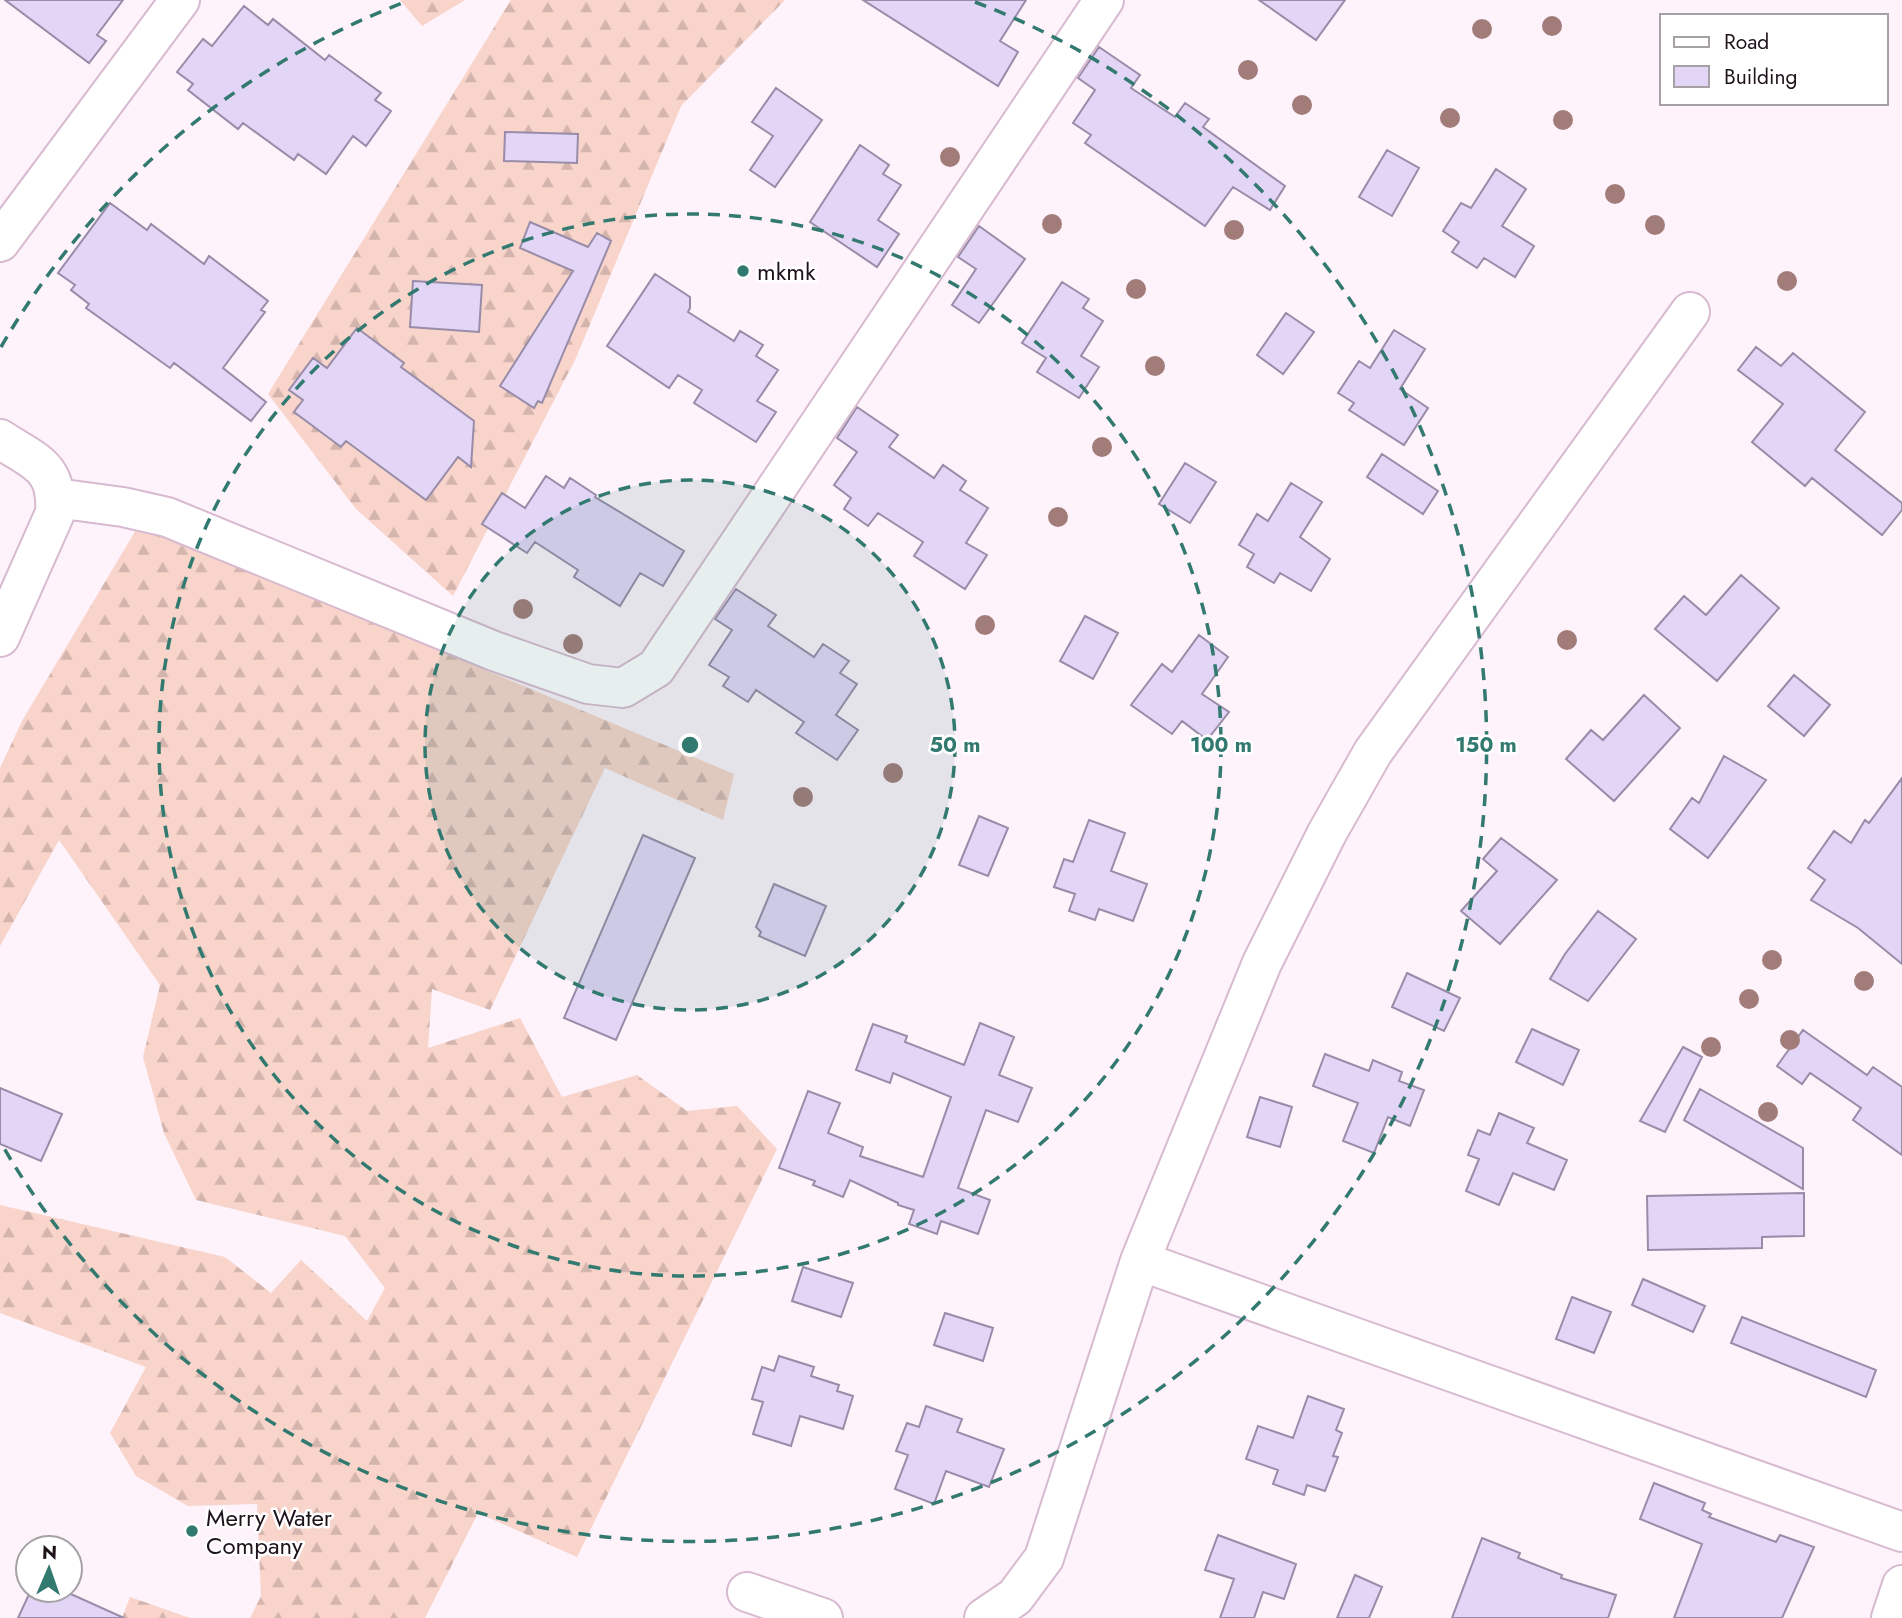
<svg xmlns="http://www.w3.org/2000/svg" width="1902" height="1618" font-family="Jost,sans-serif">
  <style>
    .forest { fill: url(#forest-firs) }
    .building { fill: #e3d5f6; stroke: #988ca8; stroke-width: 2 }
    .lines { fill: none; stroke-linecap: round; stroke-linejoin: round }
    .minor-casing { stroke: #d8bad0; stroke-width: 42 }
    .major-casing { stroke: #d8bad0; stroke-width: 42 }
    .minor { stroke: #fff; stroke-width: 38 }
    .major { stroke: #fff; stroke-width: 38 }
    .tree { fill: #a27c79 }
    .ring { fill: none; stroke: #327970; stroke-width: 3.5; stroke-dasharray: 12 9 }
    .poi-dot { fill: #327970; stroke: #fff; stroke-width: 2.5 }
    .labels { text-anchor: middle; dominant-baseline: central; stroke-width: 5; stroke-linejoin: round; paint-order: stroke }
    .poi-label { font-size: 24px; fill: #1e131b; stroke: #fff; text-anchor: start }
    .centre { fill: #327970; stroke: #fff; stroke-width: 3.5 }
    .ring-label { font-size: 21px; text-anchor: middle; font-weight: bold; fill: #327970; stroke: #fff; stroke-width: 5; stroke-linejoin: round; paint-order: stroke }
  </style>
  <defs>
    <pattern id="forest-firs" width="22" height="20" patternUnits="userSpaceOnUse" patternTransform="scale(1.75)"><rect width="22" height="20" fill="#f8d4ca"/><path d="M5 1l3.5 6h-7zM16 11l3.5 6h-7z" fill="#d4b5ad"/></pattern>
  </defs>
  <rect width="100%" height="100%" fill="#fef2fb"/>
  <path class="forest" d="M400,0H465L422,26Z
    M511,0H785L681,106L576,358L453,596L356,509L268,394Z
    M139,525L734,774L723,820L605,768L490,1010L432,989L428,1048L520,1018L562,1097L637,1075L687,1111L737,1106L777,1149L577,1557L478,1513L425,1618H250L261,1596L257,1504L188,1506L136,1476L110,1433L146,1367L0,1313V1205L225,1257L271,1293L301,1260L367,1321L385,1288L345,1236L196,1200L164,1133L143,1057L160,985L59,840L0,946V768L22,721Z
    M130,1597L190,1618H122Z"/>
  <path class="building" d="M5,0H123L97,35L106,41L89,63Z
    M863,0H1026L1000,41L1018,52L998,86Z
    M1259,0H1345L1316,40Z
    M244,6L268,25L273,19L325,60L329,55L381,93L375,100L391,111L366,146L353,136L326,174L298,154L294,160L243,123L238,129L188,90L193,84L177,72L203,39L212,46Z
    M1099,47L1140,75L1131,88L1175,117L1185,103L1209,119L1203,127L1285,186L1270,210L1233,187L1205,226L1085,143L1091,135L1073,123L1095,90L1078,78Z
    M776,88L822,120L775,187L750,170L773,136L752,122Z
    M505,132L578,134L577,163L504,161Z
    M860,145L889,165L883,174L901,185L878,220L899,234L877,267L810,222Z
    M1387,150L1419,168L1392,216L1359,197Z
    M1496,169L1526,189L1502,226L1534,246L1515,277L1484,258L1477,268L1452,252L1459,242L1443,231L1461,203L1471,208Z
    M110,203L147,230L151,224L204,264L209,256L268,301L261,310L265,312L223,368L266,402L251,421L174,363L170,368L86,308L89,304L71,290L75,285L58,273Z
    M530,222L588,247L597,233L611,241L542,403L538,401L534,408L500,386L573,271L520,248Z
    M979,226L1025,259L979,323L952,305L976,269L958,257Z
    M655,274L690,297V308L688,312L734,341L740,331L763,345L756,356L778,370L757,401L776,412L756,442L694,403L702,390L678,375L669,388L607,346Z
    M413,281L482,285L479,332L410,327Z
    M1062,282L1089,299L1083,308L1103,321L1081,356L1099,367L1079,398L1037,372L1046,358L1022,343Z
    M1286,313L1314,332L1283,374L1257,355Z
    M357,328L404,363L401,367L474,421L471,467L458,457L426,500L346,441L341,447L294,412L303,400L289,390L313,358L327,368Z
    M1394,330L1425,349L1400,389L1428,408L1404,445L1349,410L1354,403L1338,393L1359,361L1370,368Z
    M1756,347L1781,366L1793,353L1865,412L1835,450L1902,503V510L1882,535L1812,478L1805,486L1752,442L1783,404L1738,370Z
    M857,407L898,435L889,447L934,478L943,465L966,481L960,490L988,508L966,543L987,555L965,589L914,556L923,542L878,513L868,526L844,509L851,498L834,485L857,452L837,438Z
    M1382,454L1438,491L1423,514L1367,477Z
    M1185,463L1216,482L1190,523L1159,504Z
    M546,476L564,488L570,478L596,495L595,497L684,551L663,586L640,573L620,606L574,577L578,570L535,542L527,553L482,524L502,493L525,508Z
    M1291,483L1322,502L1300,537L1330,559L1311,591L1280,573L1274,583L1247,567L1254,554L1239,545L1257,514L1268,521Z
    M1741,575L1779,608L1717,681L1655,629L1684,596L1706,615Z
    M736,589L776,615L768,626L814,657L823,644L849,661L840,673L857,684L836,715L858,730L837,760L796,733L804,722L756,690L748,702L723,686L729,677L709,665L732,630L715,619Z
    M1085,616L1118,633L1093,679L1060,661Z
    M1199,635L1228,657L1202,694L1229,712L1207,740L1182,721L1172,734L1131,705L1162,664L1172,672Z
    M1794,675L1830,705L1804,736L1768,706Z
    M1644,695L1680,728L1614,801L1566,759L1591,730L1603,740Z
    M1724,756L1766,780L1708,858L1670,829L1692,798L1699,803Z
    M1902,778V964L1858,928L1811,900L1825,880L1808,868L1834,831L1851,843L1865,820L1869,823Z
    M979,816L1008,828L988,876L959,865Z
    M1089,820L1125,833L1111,871L1147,884L1133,921L1099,909L1095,920L1069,911L1075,894L1054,887L1064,859L1073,862Z
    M643,835L695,858L616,1040L564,1018Z
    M1501,838L1557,880L1500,944L1461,911L1497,871L1483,859Z
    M774,884L826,906L805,956L759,936L761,932L756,927Z
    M1598,911L1636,939L1588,1001L1550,979L1565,954Z
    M1407,973L1460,998L1444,1031L1392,1007Z
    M980,1023L1014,1037L999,1075L1032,1088L1018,1122L986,1110L958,1188L990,1200L978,1234L941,1221L937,1234L909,1224L914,1210L898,1205V1203L850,1180L843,1197L813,1185L815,1181L779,1168L808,1091L840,1103L828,1133L863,1147L860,1156L923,1177L951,1097L893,1073L890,1083L856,1070L873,1024L907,1036L905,1042L964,1065Z
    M1532,1029L1579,1050L1563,1085L1516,1062Z
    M1803,1030L1867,1075L1873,1067L1902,1087V1155L1853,1120L1861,1108L1810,1073L1802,1084L1777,1066Z
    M1683,1047L1702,1057L1665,1132L1640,1121Z
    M1325,1054L1369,1071L1373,1060L1402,1072L1399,1081L1424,1090L1410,1126L1388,1117L1374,1153L1343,1141L1358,1103L1313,1086Z
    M0,1088L62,1114L41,1161L0,1144Z
    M1700,1089L1803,1148V1189L1684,1120Z
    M1260,1097L1292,1107L1280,1147L1247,1137Z
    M1499,1113L1534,1128L1527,1143L1567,1160L1554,1190L1513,1173L1499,1205L1466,1191L1479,1159L1468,1155L1478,1130L1490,1135Z
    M1804,1193V1236L1762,1237V1248L1648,1250L1647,1196Z
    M803,1267L853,1283L841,1317L792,1301Z
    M1643,1279L1705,1306L1693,1332L1632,1305Z
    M1572,1297L1611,1312L1594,1353L1556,1339Z
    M945,1313L993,1328L983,1361L934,1345Z
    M1742,1317L1876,1370L1866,1397L1731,1343Z
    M779,1356L814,1367L811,1376L839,1385L837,1391L853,1396L843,1429L800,1416L791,1446L753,1434L763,1402L752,1399L762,1367L774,1371Z
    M1308,1396L1344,1409L1336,1430L1342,1433L1333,1456L1338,1457L1325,1491L1307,1485L1304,1495L1273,1484L1278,1470L1246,1459L1258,1426L1293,1438Z
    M926,1406L962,1419L957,1432L1004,1449L989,1487L946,1471L934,1504L895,1489L908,1455L896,1451L907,1423L919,1427Z
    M1654,1483L1705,1503L1702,1510L1711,1514L1709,1517L1776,1542L1780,1535L1814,1547L1782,1618H1674L1702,1544L1640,1519Z
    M1218,1535L1296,1564L1284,1599L1263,1592L1254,1618H1220L1234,1579L1205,1570Z
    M1482,1538L1520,1553L1518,1558L1562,1575L1561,1578L1616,1595L1608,1618H1452Z
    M1355,1575L1382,1587L1369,1618H1337Z
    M31,1590H62L124,1618H18Z"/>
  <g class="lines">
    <g class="minor-casing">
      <path id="minor" d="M0,242L180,0
        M0,439C35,462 58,466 55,513L0,637
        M56,498L123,507L167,517L494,651L588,684L623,688L656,668L1104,0
        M1140,1261L1902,1532
        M747,1592L823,1618
        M984,1618L1015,1597L1044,1558L1140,1261L1262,963L1327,833L1373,752L1690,312"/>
    </g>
    <g class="major-casing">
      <path id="major" d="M1891,1618L1902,1585"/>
    </g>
    <use href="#minor" class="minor"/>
    <use href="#major" class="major"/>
  </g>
  <g class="tree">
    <circle cx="1552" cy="26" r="10"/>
    <circle cx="1482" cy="29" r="10"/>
    <circle cx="1248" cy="70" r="10"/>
    <circle cx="1302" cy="105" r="10"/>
    <circle cx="1450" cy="118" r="10"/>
    <circle cx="1563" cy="120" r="10"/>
    <circle cx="950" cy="157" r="10"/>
    <circle cx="1615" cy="194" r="10"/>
    <circle cx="1052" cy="224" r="10"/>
    <circle cx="1655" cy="225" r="10"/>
    <circle cx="1234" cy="230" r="10"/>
    <circle cx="1787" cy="281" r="10"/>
    <circle cx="1136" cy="289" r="10"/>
    <circle cx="1155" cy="366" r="10"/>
    <circle cx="1102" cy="447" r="10"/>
    <circle cx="1058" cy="517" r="10"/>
    <circle cx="523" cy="609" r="10"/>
    <circle cx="985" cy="625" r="10"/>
    <circle cx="1567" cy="640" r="10"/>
    <circle cx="573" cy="644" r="10"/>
    <circle cx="893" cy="773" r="10"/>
    <circle cx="803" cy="797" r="10"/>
    <circle cx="1772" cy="960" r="10"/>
    <circle cx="1864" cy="981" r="10"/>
    <circle cx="1749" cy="999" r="10"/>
    <circle cx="1790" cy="1040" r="10"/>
    <circle cx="1711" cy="1047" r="10"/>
    <circle cx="1768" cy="1112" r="10"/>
  </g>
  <circle cx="690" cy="745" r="265" fill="#327970" fill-opacity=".12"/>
  <g class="ring">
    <circle cx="690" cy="745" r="265"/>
    <circle cx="690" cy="745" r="531"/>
    <path d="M1 347A796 796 0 0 1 405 2M975 2A796 796 0 1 1 1 1143"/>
  </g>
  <g class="poi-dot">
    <circle cx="743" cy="271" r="7"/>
    <circle cx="192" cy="1531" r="7"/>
  </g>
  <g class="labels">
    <g class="poi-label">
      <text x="757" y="271">mkmk</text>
      <text x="206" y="1517">Merry Water<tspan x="206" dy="28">Company</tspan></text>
    </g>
  </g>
  <circle cx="690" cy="745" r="10" class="centre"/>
  <g class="ring-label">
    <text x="955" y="752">50 m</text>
    <text x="1221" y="752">100 m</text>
    <text x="1486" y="752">150 m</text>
  </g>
  <rect x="1660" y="14" width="228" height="91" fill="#ffffff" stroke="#a5a1a4" stroke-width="2"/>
  <rect x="1674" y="37" width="35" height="10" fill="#ffffff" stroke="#a5a1a4" stroke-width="2"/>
  <text x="1724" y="49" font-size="21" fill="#1e131b">Road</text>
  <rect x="1674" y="66" width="35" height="21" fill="#e3d5f6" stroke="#a5a1a4" stroke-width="2"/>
  <text x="1724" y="84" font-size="21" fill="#1e131b">Building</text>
  <g transform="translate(49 1569) rotate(2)"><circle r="33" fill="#ffffff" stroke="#a5a1a4" stroke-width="2"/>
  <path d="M0-5L12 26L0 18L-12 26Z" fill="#327970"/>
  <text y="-10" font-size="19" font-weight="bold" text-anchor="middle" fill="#1e131b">N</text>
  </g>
</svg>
